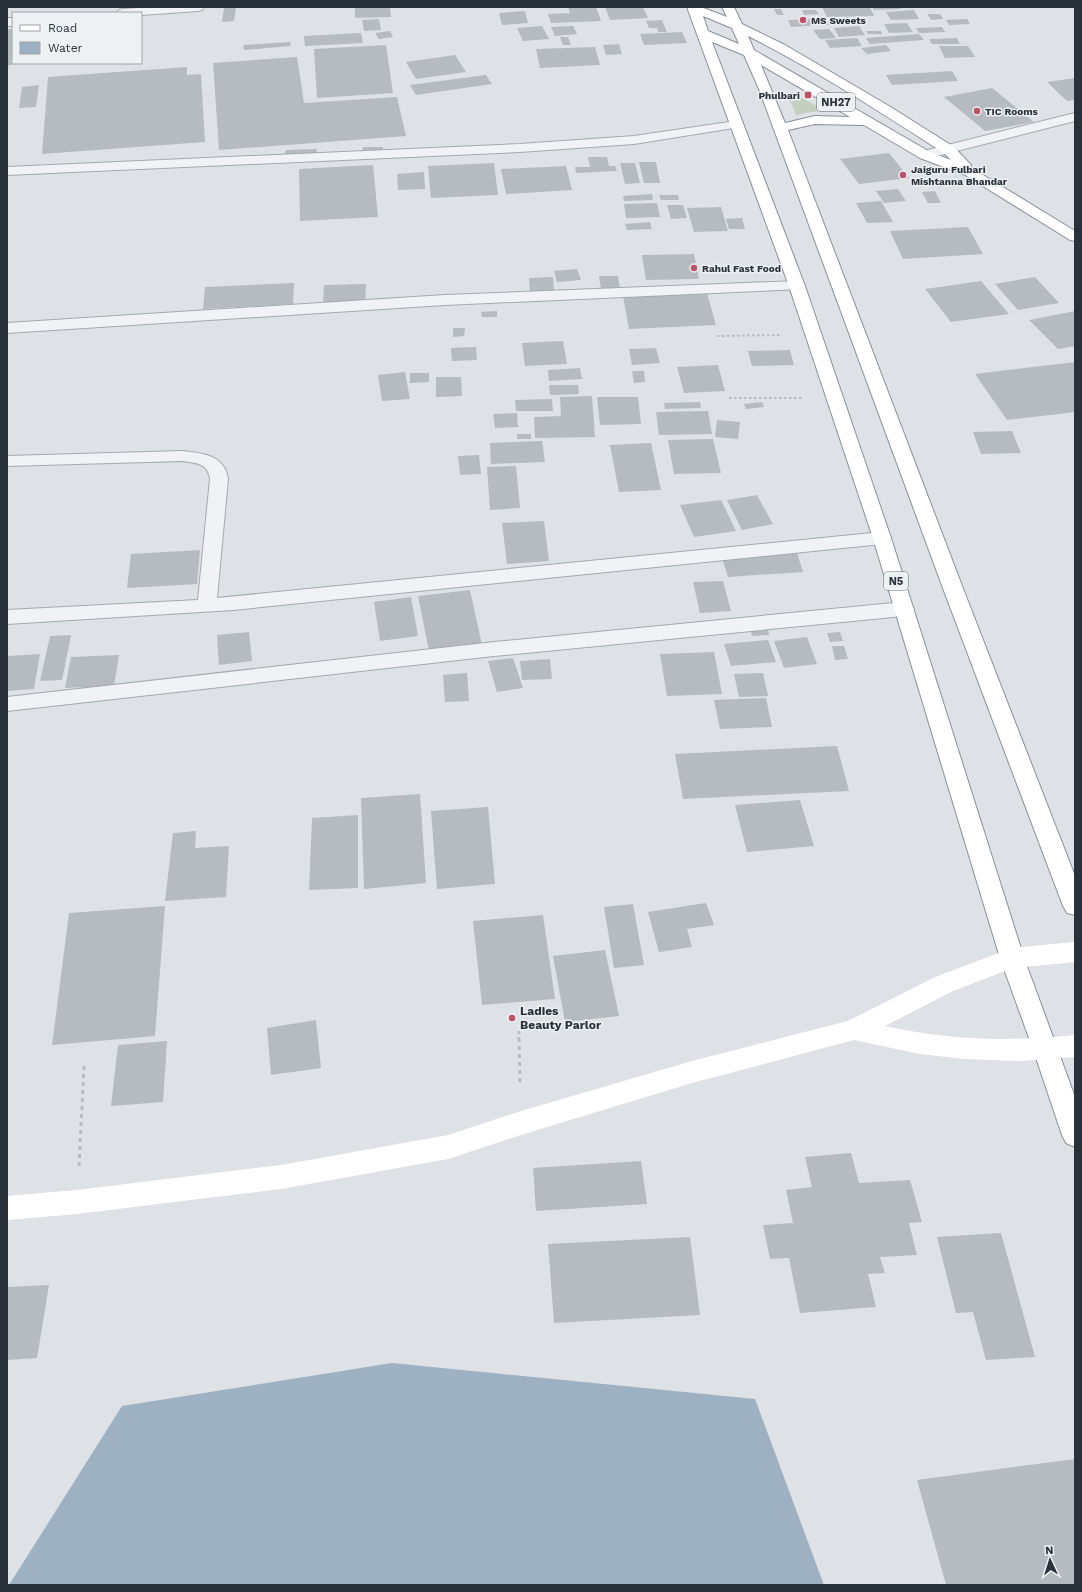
<svg xmlns="http://www.w3.org/2000/svg" width="1082" height="1592" font-family="'Work Sans',sans-serif">
  <style>
    .green { fill: #c5cfc0 }
    .water { fill: #9db1c2 }
    .building { fill: #b6bbc2 }
    .lines { fill: none; stroke-linecap: round; stroke-linejoin: round }
    .lane-casing { stroke: #a4a9af; stroke-width: 2 }
    .street-casing { stroke: #a4a9af; stroke-width: 2 }
    .highway-casing { stroke: #87909b; stroke-width: 2 }
    .path-far2 { stroke: #b9bcc1; stroke-width: 2; stroke-dasharray: 2.5 2.5; stroke-linecap: butt }
    .path-far1 { stroke: #b9bcc1; stroke-width: 2.5; stroke-dasharray: 3 3; stroke-linecap: butt }
    .path { stroke: #b9bcc1; stroke-width: 3; stroke-dasharray: 4 4; stroke-linecap: butt }
    .lane { fill: #f1f2f5; fill-rule: evenodd }
    .street { fill: #f1f2f5; fill-rule: evenodd }
    .secondary { fill: #fff; fill-rule: evenodd }
    .highway { fill: #fff; fill-rule: evenodd }
    .poi-dot { fill: #be5067; stroke: #edf1f4; stroke-width: 1.5 }
    .labels { text-anchor: middle; dominant-baseline: central; stroke-width: 3; stroke-linejoin: round; paint-order: stroke }
    .far-poi-label { font-size: 10px; font-weight: bold; fill: #29313b; stroke: #edf1f4; text-anchor: start }
    .shield { fill: #edf1f4; stroke: #646b72; stroke-width: 1 }
    .shield-label { font-size: 11px; font-weight: bold; fill: #29313b }
    .poi-label { font-size: 12px; font-weight: bold; fill: #29313b; stroke: #edf1f4; text-anchor: start }
  </style>
  <rect width="100%" height="100%" fill="#dee2e6"/>
  <path class="green" d="M793,96H798L826,111L811,112L796,115L789,97Z"/>
  <path class="water" d="M392,1363L755,1399L824,1585H9L122,1406Z"/>
  <path class="building" d="M355,7H390L391,17L355,18Z
    M568,7H596L601,21L551,23L548,14L570,13Z
    M605,7H643L648,18L610,20Z
    M822,7H870L874,16L827,17Z
    M872,7H900L901,9L874,10Z
    M224,8H236L234,21L222,22Z
    M774,9H781L784,15H777Z
    M802,10H816L819,14L804,15Z
    M914,10L919,19L891,20L886,12Z
    M525,11L528,23L502,25L499,13Z
    M927,14H940L943,19L931,20Z
    M379,19L381,30L364,31L362,20Z
    M817,19L820,25L791,27L788,20Z
    M967,19L970,24L949,25L946,20Z
    M662,20L667,32H658L657,28H649L646,21Z
    M839,21L841,25H825L823,22Z
    M907,23L913,32L889,33L884,24Z
    M542,26L549,39L523,41L517,28Z
    M573,26L577,34L555,36L551,27Z
    M859,26L865,35L839,37L834,28Z
    M942,27L945,32L919,33L916,28Z
    M7,29H13L11,65L7,66Z
    M829,29L836,38L820,39L813,30Z
    M390,31L393,37L379,39L375,33Z
    M866,31H881L882,34H868Z
    M682,32L687,43L644,45L640,34Z
    M361,33L363,43L305,46L304,36Z
    M919,34L924,40L870,44L866,38Z
    M560,37H568L571,45H563Z
    M857,38L862,46L830,48L825,40Z
    M957,38L960,44H932L929,39Z
    M290,42L291,46L244,50L243,45Z
    M619,44L622,54L606,55L603,45Z
    M386,45L393,93L317,98L314,49Z
    M886,45L891,51L867,54L861,48Z
    M939,46H968L975,57L945,58Z
    M595,47L600,65L540,68L536,49Z
    M455,55L466,72L416,79L406,62Z
    M297,57L304,103L397,97L406,136L219,150L213,63Z
    M187,67V75L201,74L205,142L42,154L48,77Z
    M952,71L958,81L892,85L886,75Z
    M486,75L492,84L416,95L410,85Z
    M1075,78V100L1067,101L1047,82Z
    M39,85L36,107L19,108L22,87Z
    M992,88L1034,122L985,131L944,97Z
    M363,147H383L382,152H362Z
    M317,149L316,155H284L286,150Z
    M889,153L909,178L859,184L840,159Z
    M588,157H607L609,166H615L617,171L576,173L575,167H590Z
    M639,162H656L660,183H644Z
    M494,163L498,195L431,198L428,166Z
    M620,163H635L640,183L625,184Z
    M373,165L378,217L300,221L299,169Z
    M566,166L572,190L506,194L501,169Z
    M424,172L425,189L398,190L397,174Z
    M898,189L906,201L884,203L876,191Z
    M935,191L941,203H928L922,192Z
    M652,194L653,200L624,201L623,196Z
    M659,195H678L679,200H661Z
    M881,201L893,222L867,223L856,203Z
    M657,203L660,217L626,218L624,204Z
    M667,205H683L687,218L671,219Z
    M721,207L728,231L694,232L687,208Z
    M742,218L745,229H729L726,219Z
    M650,222L652,229L627,230L625,224Z
    M968,227L983,254L903,259L890,231Z
    M694,254L699,279L646,280L642,255Z
    M577,269L581,280L557,282L554,271Z
    M599,276H618L620,289H601Z
    M553,277L554,292H530L529,278Z
    M1035,277L1059,303L1018,310L995,284Z
    M981,281L1009,314L951,322L925,289Z
    M294,283L293,304L203,309L205,287Z
    M366,284L365,303L323,304L324,285Z
    M707,293L716,325L629,329L623,296Z
    M497,311V317H482L481,312Z
    M1075,311V346L1058,349L1029,320Z
    M453,328H465L464,336L453,337Z
    M563,341L567,364L525,366L522,343Z
    M476,347L477,360L452,361L451,348Z
    M656,348L660,363L632,365L629,349Z
    M790,350L794,365L752,366L748,351Z
    M1075,362V412L1007,420L975,374Z
    M718,365L725,391L684,393L677,367Z
    M580,368L582,379L549,381L548,370Z
    M632,371H644L645,382L634,383Z
    M405,372L410,399L382,401L378,375Z
    M410,373H429V382L410,383Z
    M436,377H461L462,396L436,397Z
    M549,385H578L579,394L550,395Z
    M592,396L595,437L535,438L534,417L561,416L560,397Z
    M597,397H638L641,424L600,425Z
    M552,399L553,411H516L515,400Z
    M700,402L701,408L665,409L664,403Z
    M762,402L764,407L746,409L744,404Z
    M708,411L712,434L659,435L656,412Z
    M517,413L518,427L495,428L493,414Z
    M717,420L740,422L738,439L715,437Z
    M1012,431L1021,453L981,454L973,432Z
    M517,434H531V439H517Z
    M713,439L721,473L674,474L668,440Z
    M542,441L545,462L491,464L490,443Z
    M651,443L661,490L619,492L610,445Z
    M479,455L481,474L460,475L458,456Z
    M516,466L520,508L490,510L487,467Z
    M757,495L773,524L742,530L727,500Z
    M721,500L736,531L694,537L680,505Z
    M544,521L549,561L507,564L502,523Z
    M200,550L197,584L127,588L131,554Z
    M797,553L803,572L728,577L722,558Z
    M723,581L731,611L700,613L693,582Z
    M470,590L482,645L429,651L418,596Z
    M411,597L418,636L380,641L374,602Z
    M768,627L769,635L752,636L750,628Z
    M249,632L252,661L219,665L217,635Z
    M840,632L843,641L830,642L827,633Z
    M71,635L62,680L40,681L50,636Z
    M807,637L817,664L784,668L774,641Z
    M768,640L776,662L731,666L724,644Z
    M832,646H844L848,659L835,660Z
    M714,652L722,694L667,696L660,654Z
    M40,654L34,689L7,691V656Z
    M119,655L114,686L65,688L71,657Z
    M513,658L523,688L497,692L488,661Z
    M550,659L552,679L522,680L520,661Z
    M467,673L469,701L445,702L443,675Z
    M763,673L768,696L739,697L734,674Z
    M766,698L772,727L720,729L714,700Z
    M837,746L849,791L683,799L675,754Z
    M420,794L426,883L364,889L361,798Z
    M800,800L814,846L747,852L735,805Z
    M488,807L495,884L437,889L431,811Z
    M358,815V888L309,890L312,818Z
    M196,831L195,848L229,846L226,897L165,901L173,833Z
    M706,903L714,925L687,929L692,947L659,952L648,912Z
    M633,904L644,965L614,968L604,907Z
    M165,906L155,1036L52,1045L69,913Z
    M543,915L555,999L482,1005L473,921Z
    M605,950L619,1016L565,1022L553,956Z
    M316,1020L321,1068L271,1075L267,1028Z
    M167,1041L163,1102L111,1106L118,1045Z
    M851,1153L859,1183L910,1180L922,1222L909,1223L917,1255L880,1257L885,1273L868,1274L876,1307L800,1313L789,1258L770,1259L763,1225L793,1223L786,1190L812,1187L805,1157Z
    M641,1161L647,1204L536,1211L533,1168Z
    M1001,1233L1035,1357L986,1360L973,1312L956,1313L937,1237Z
    M690,1237L700,1315L554,1323L548,1244Z
    M49,1285L37,1358L7,1360V1287Z
    M1075,1459V1585H946L917,1480Z"/>
  <g class="lines">
    <g class="lane-casing">
      <path id="lane" d="M736,121L740,123L742,125L740,127L634,144L520,152L7,175V167L520,144L634,136Z"/>
    </g>
    <g class="street-casing">
      <path id="street" d="M152,7H204L202,10L198,11L141,15V13H117L119,10L123,9Z
        M7,18H13V26H7Z
        M1075,113V121L925,159L920,158L918,155L920,152Z
        M797,281L803,283L805,286L803,289L445,305L7,333V323L445,295Z
        M182,451C202,453 225,455 228,479L217,598L882,532L889,534L891,538L889,542L882,544L233,610L7,624V610L198,600L210,479C208,463 196,463 182,461L7,466V456Z
        M904,602L911,604L914,609L911,614L904,616L494,656L7,711V697L494,642Z"/>
    </g>
    <g class="highway-casing">
      <path id="highway" d="M687,7H701L727,17L722,7H734L742,24L785,45L889,106L954,147L971,165L970,167L1075,231V241L1070,240L965,175L920,158L864,125L815,124L788,130L964,591L1075,876V915L1067,913L1063,906L944,591L759,89L744,55L712,42L805,286L891,538L1024,958L1075,1097V1147L1066,1143L1062,1135L1033,1049L1000,958L873,538L789,286ZM703,16L732,28L739,44L708,31ZM748,36C816,70 880,112 944,153L951,160L930,152L754,50ZM761,65L850,117L815,116L785,123Z"/>
    </g>
    <path class="path-far2" d="M717,336L781,335
      M729,398H802"/>
    <path class="path-far1" d="M519,1031V1039"/>
    <path class="path" d="M519,1038L520,1086
      M79,1166L84,1066"/>
    <use href="#lane" class="lane"/>
    <use href="#street" class="street"/>
    <path class="secondary" d="M1075,942V962L1013,968L953,991L885,1026C947,1040 1011,1042 1075,1035V1057L1020,1061L965,1059L920,1054L854,1040L692,1083L521,1135L448,1159L281,1189L77,1214L7,1220V1196L77,1190L281,1165L448,1135L521,1111L692,1061L848,1021L935,977L1012,948Z"/>
    <use href="#highway" class="highway"/>
  </g>
  <g class="poi-dot">
    <circle cx="803" cy="20" r="4"/>
    <rect x="804" y="91" width="8" height="8" rx="2"/>
    <circle cx="977" cy="111" r="4"/>
    <circle cx="903" cy="175" r="4"/>
    <circle cx="694" cy="268" r="4"/>
    <circle cx="512" cy="1018" r="4"/>
  </g>
  <g class="labels">
    <g class="far-poi-label">
      <text x="811" y="20">MS Sweets</text>
      <text x="800" y="95" text-anchor="end">Phulbari</text>
      <text x="985" y="111">TIC Rooms</text>
      <text x="911" y="169">Jaiguru Fulbari<tspan x="911" dy="12">Mishtanna Bhandar</tspan></text>
      <text x="702" y="268">Rahul Fast Food</text>
    </g>
    <g class="shield">
      <rect x="817" y="93" width="38" height="18" rx="3"/>
      <rect x="884" y="572" width="24" height="18" rx="3"/>
    </g>
    <g class="shield-label">
      <text x="836" y="102">NH27</text>
      <text x="896" y="581">N5</text>
    </g>
    <g class="poi-label">
      <text x="520" y="1011">Ladies<tspan x="520" dy="14">Beauty Parlor</tspan></text>
    </g>
  </g>
  <rect width="1082" height="1592" fill="none" stroke="#29313b" stroke-width="16"/>
  <rect x="12" y="12" width="130" height="52" fill="#edf1f4" stroke="#9fa4aa"/>
  <rect x="20" y="25" width="20" height="6" fill="#ffffff" stroke="#9fa4aa"/>
  <text x="48" y="32" font-size="12" fill="#29313b">Road</text>
  <rect x="20" y="42" width="20" height="12" fill="#9db1c2" stroke="#9fa4aa"/>
  <text x="48" y="52" font-size="12" fill="#29313b">Water</text>
  <g transform="translate(1050 1560) rotate(356)" stroke="#edf1f4" stroke-width="3" paint-order="stroke">
  <path d="M0-3L7 15L0 10L-7 15Z" fill="#29313b"/>
  <text y="-6" font-size="11" font-weight="bold" text-anchor="middle" fill="#29313b">N</text>
  </g>
</svg>
